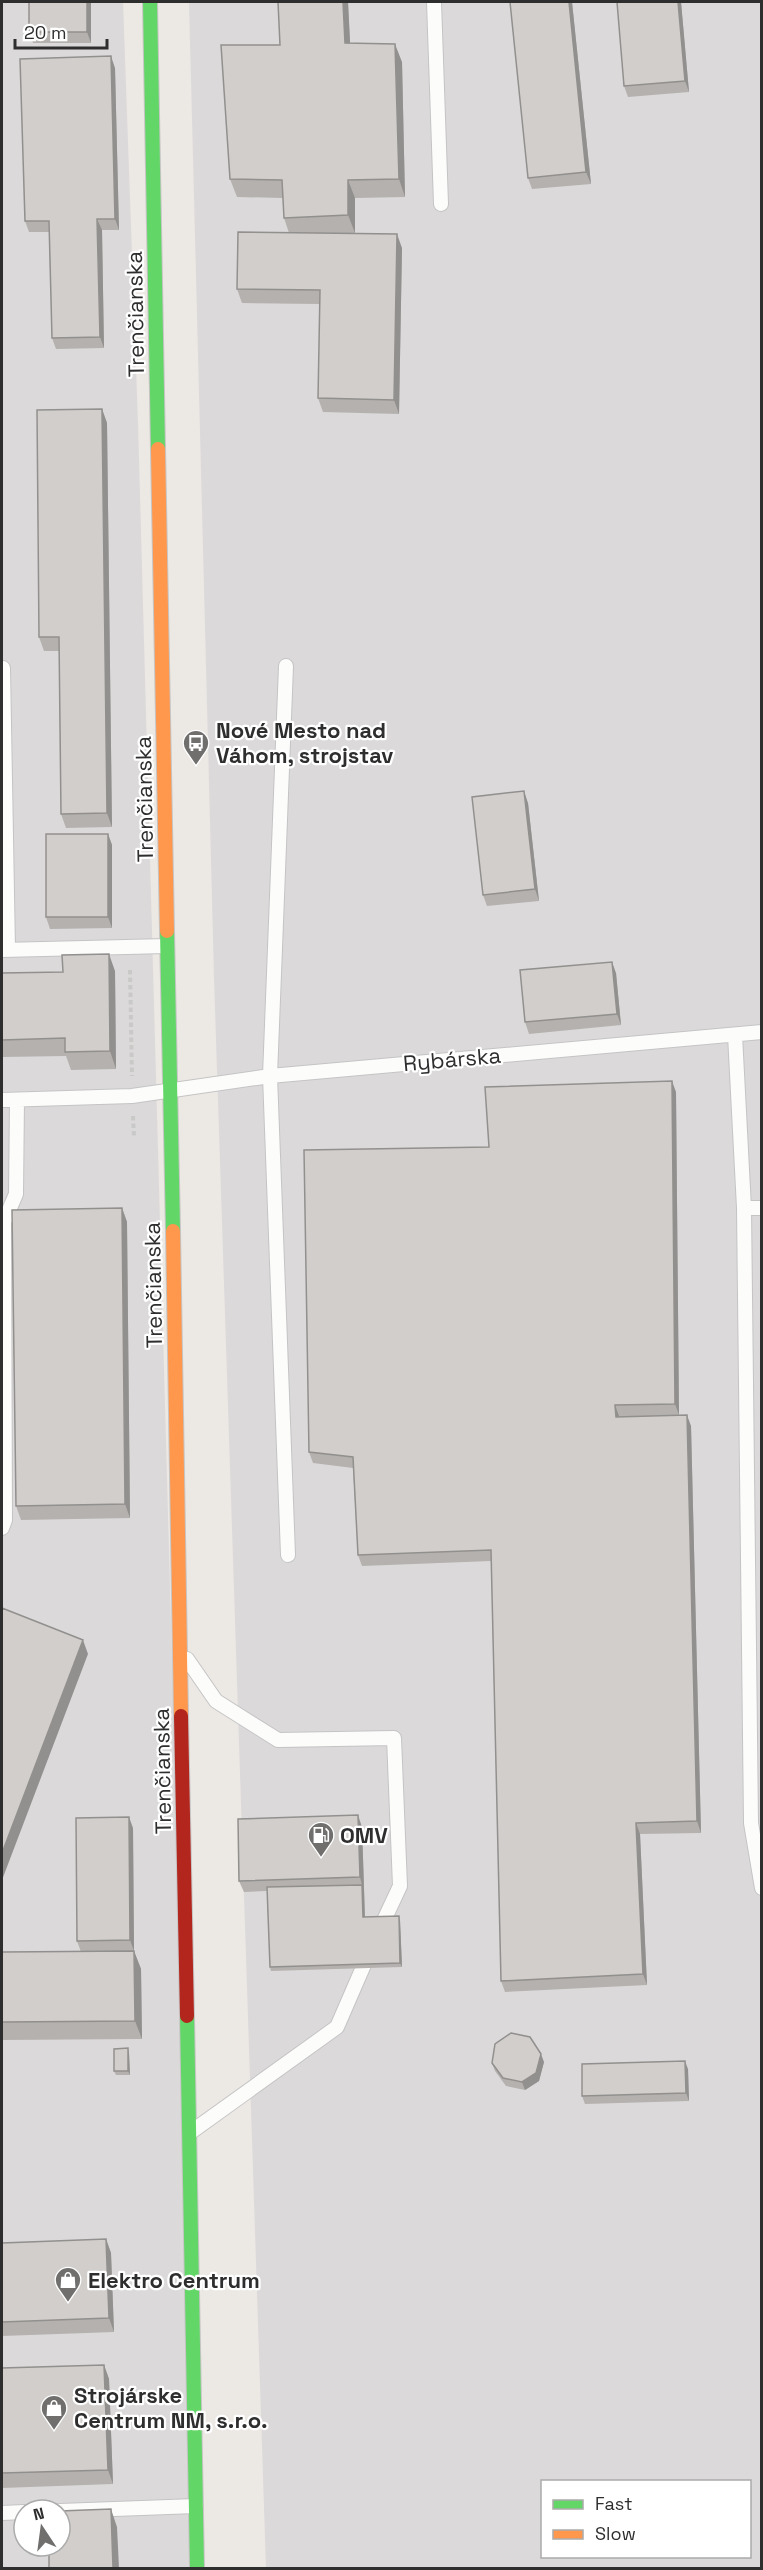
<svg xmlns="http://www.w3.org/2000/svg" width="763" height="2570" font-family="'Space Grotesk',sans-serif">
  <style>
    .industrial { fill: #dcd9db; fill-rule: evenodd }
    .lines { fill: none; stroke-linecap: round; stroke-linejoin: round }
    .lane-casing { stroke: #c5c4c5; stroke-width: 16 }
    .fast-casing { stroke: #c6c5c4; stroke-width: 16 }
    .slow-casing { stroke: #c6c5c4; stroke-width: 16 }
    .jam-casing { stroke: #c6c5c4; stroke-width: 16 }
    .path { stroke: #c9c9c8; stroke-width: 4; stroke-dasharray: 4.5 3; stroke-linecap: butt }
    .lane { stroke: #fcfcfb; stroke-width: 14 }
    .fast { stroke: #63d668; stroke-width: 14 }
    .slow { stroke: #ff974d; stroke-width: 14 }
    .jam { stroke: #b3261e; stroke-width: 14 }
    .wall { fill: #b4b1af }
    .shaded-wall { fill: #92908e }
    .building { fill: #d1cecb; stroke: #92908e; stroke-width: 1.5 }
    .labels { text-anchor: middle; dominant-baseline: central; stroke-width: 4.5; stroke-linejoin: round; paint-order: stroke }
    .street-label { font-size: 22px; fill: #2e2e2e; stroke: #fff }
    .poi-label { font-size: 22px; font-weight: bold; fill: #2e2e2e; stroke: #fff; text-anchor: start }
  </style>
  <rect width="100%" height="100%" fill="#ece8e4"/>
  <path class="industrial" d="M2,2H123L138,423L197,2568H2ZM24,2510H60V2546H24Z
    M189,2H761V2568H266L214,978ZM542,2482H750V2556H542Z"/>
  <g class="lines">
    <g class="lane-casing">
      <path id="lane" d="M434,2L441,204
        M286,666L270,1076L288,1555
        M3,668L8,949
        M2,950L167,946
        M735,1035L744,1208L751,1823L762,1888
        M2,1100L132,1096L270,1076L762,1032
        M744,1208H762
        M2,1528L5,1520L4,1222L16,1194L17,1100
        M187,1659L216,1701L278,1740L394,1738L400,1886L378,1933
        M191,2132L337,2027L370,1951
        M60,2511L196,2506
        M2,2513L24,2512"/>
    </g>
    <g class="fast-casing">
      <path id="fast" d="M150,2L158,449
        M167,931L173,1231
        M187,2016L197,2568"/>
    </g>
    <g class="slow-casing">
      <path id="slow" d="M158,449L167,931
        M173,1231L181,1716"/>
    </g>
    <g class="jam-casing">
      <path id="jam" d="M181,1716L187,2016"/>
    </g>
    <path class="path" d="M130,970L132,1076
      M133,1116L134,1137"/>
    <use href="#lane" class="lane"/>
    <use href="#fast" class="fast"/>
    <use href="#slow" class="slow"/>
    <use href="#jam" class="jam"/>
  </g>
  <path class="wall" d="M29,2H91V43H33L29,32Z
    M348,2L350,43L402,62L405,197L355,198V233H344L402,248L399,414L323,412L318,398L320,304L242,303L237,289L289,233L284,218L283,198L237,197L230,179L280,45Z
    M572,2L591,184L532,189L528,178Z
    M681,2L689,92L628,97L624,86Z
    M115,68L119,230H102L104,348L56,349L52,338L49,232H29L25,221Z
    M102,409L107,423L112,827L66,828L61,814L59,651H44L39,637Z
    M528,803L539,901L487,906L483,895Z
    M108,834L112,845V928L50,929L46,917Z
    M115,971L116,1069L71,1070L66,1056L2,1057V973Z
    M616,973L621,1025L529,1034L525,1022Z
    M676,1092L679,1415L691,1426L701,1833L640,1834L647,1985L505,1992L501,1981L491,1561L362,1566L358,1555L353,1468L313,1463L309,1452L489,1147Z
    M122,1208L127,1222L130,1518L21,1520L16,1506Z
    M362,1827L365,1917L400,1920L402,1967L271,1971L270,1967L267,1891L244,1892L239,1881Z
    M133,1828L134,1951L141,1969L142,2039L2,2040V1952H81L77,1941Z
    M129,2053L130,2075H116L114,2071Z
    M544,2062L539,2081L525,2090L506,2086L495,2071L492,2063Z
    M688,2069L689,2101L585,2104L582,2096Z
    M106,2239L111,2253L114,2332L2,2336V2243Z
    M104,2365L109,2379L113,2484L2,2488V2368Z"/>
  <path class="shaded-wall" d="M87,2H91V43L87,32Z
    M343,2H348L351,61L345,43Z
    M569,2H572L591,184L586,172Z
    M678,2H681L689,92L685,81Z
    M395,44L402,62L405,197L399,179Z
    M111,56L115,68L119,230L115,219Z
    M2,131L3,209L2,204Z
    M348,180L355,198V233L348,215Z
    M97,219L102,230L104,348L100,337Z
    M397,234L402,248L399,414L394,400Z
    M102,409L107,423L112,827L107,813Z
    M524,791L528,803L539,901L535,889Z
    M108,834L112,845V928L108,917Z
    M109,954L115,971L116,1069L110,1051Z
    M612,962L616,973L621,1025L617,1014Z
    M672,1081L676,1092L679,1415L675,1404Z
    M122,1208L127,1222L130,1518L125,1504Z
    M615,1405L619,1416L620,1428L616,1417Z
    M687,1415L691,1426L701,1833L697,1821Z
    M83,1640L88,1654L2,1880V1853Z
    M358,1815L362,1827L365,1921L363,1917L362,1885L360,1877Z
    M129,1817L133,1828L134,1951L130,1940Z
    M636,1823L640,1834L647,1985L643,1974Z
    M399,1916L400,1920L402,1967L400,1963Z
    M134,1951L141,1969L142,2039L135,2021Z
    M128,2048L129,2053L130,2075L128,2071Z
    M541,2054L544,2062L539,2081L525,2090L522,2082Z
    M685,2061L688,2069L689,2101L686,2093Z
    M106,2239L111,2253L114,2332L109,2318Z
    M104,2365L109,2379L113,2484L108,2470Z
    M111,2509L117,2527L119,2568H113Z"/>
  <path class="building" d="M29,2H87V32H29Z
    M278,2H343L345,43L395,44L399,179L348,180V215L284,218L282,180L230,179L221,45H280Z
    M510,2H569L586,172L528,178Z
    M617,2H678L685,81L624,86Z
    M111,56L115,219H97L100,337L52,338L49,221H25L20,59Z
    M238,232L397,234L394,400L318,398L320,290L237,289Z
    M102,409L107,813L61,814L59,637H39L37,410Z
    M524,791L535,889L483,895L472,797Z
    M46,834H108V917H46Z
    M109,954L110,1051L65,1052V1038L2,1040V973L63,972L62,955Z
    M612,962L617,1014L525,1022L520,970Z
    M672,1081L675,1404L615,1405L616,1417L687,1415L697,1821L636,1823L643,1974L501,1981L491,1550L358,1555L353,1457L309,1452L304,1150L489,1147L485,1087Z
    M122,1208L125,1504L16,1506L12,1210Z
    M2,1608L83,1640L2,1853Z
    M358,1815L360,1877L239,1881L238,1819Z
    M129,1817L130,1940L77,1941L76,1818Z
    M362,1885L363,1917L399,1916L400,1963L270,1967L267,1887Z
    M134,1951L135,2021L2,2022V1952Z
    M511,2033L530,2037L541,2054L536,2073L522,2082L503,2078L492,2063L495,2044Z
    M128,2048V2071H114V2049Z
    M685,2061L686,2093L582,2096V2064Z
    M106,2239L109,2318L2,2322V2243Z
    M104,2365L108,2470L2,2473V2368Z
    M111,2509L113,2568H49V2546H60V2511Z"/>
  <defs>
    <g id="bus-pin" transform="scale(1.35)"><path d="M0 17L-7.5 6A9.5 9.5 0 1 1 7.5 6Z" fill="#706f6e" stroke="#fff"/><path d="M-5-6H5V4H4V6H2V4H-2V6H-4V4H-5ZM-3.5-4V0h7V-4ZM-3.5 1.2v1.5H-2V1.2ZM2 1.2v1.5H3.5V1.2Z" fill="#fff"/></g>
    <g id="fuel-pin" transform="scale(1.35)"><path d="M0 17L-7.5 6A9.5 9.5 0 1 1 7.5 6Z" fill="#706f6e" stroke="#fff"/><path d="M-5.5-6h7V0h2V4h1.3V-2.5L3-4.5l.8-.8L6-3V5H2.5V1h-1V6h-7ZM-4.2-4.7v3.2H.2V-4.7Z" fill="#fff"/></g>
    <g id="shop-pin" transform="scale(1.35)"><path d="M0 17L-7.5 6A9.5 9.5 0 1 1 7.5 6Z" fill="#706f6e" stroke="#fff"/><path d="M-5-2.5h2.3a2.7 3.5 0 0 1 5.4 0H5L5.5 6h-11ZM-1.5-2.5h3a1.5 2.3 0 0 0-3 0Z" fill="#fff"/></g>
  </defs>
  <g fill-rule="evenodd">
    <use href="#bus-pin" x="196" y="743"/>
    <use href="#fuel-pin" x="321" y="1835"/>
    <use href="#shop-pin" x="68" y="2280"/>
    <use href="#shop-pin" x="54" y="2408"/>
  </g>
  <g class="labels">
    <g class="street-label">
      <text transform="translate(135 314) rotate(-91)">Trenčianska</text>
      <text transform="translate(144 799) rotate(-91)">Trenčianska</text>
      <text transform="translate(452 1059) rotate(-5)">Rybárska</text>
      <text transform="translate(153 1285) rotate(-91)">Trenčianska</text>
      <text transform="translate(162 1771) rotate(-91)">Trenčianska</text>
    </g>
    <g class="poi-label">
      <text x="216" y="730">Nové Mesto nad<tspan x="216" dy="25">Váhom, strojstav</tspan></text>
      <text x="340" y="1835">OMV</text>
      <text x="88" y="2280">Elektro Centrum</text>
      <text x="74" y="2395">Strojárske<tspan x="74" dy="25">Centrum NM, s.r.o.</tspan></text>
    </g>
  </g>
  <rect width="763" height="2570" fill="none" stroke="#2e2e2e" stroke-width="6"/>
  <rect x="541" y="2480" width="210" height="78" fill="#ffffff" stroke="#ababab" stroke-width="1.5"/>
  <rect x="553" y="2500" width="30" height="9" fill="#63d668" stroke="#ababab" stroke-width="1.5"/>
  <text x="595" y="2510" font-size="18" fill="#2e2e2e">Fast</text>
  <rect x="553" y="2530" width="30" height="9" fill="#ff974d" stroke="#ababab" stroke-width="1.5"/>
  <text x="595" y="2540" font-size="18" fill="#2e2e2e">Slow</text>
  <g transform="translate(42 2528) rotate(347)"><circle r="28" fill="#ffffff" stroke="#ababab" stroke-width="1.5"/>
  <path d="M0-4.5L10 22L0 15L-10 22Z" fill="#706f6e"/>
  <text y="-9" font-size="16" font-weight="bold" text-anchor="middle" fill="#2e2e2e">N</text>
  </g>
  <path d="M15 39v9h92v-9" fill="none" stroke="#2e2e2e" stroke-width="3"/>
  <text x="24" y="39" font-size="18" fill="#2e2e2e" stroke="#ffffff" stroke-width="4.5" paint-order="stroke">20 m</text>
</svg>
